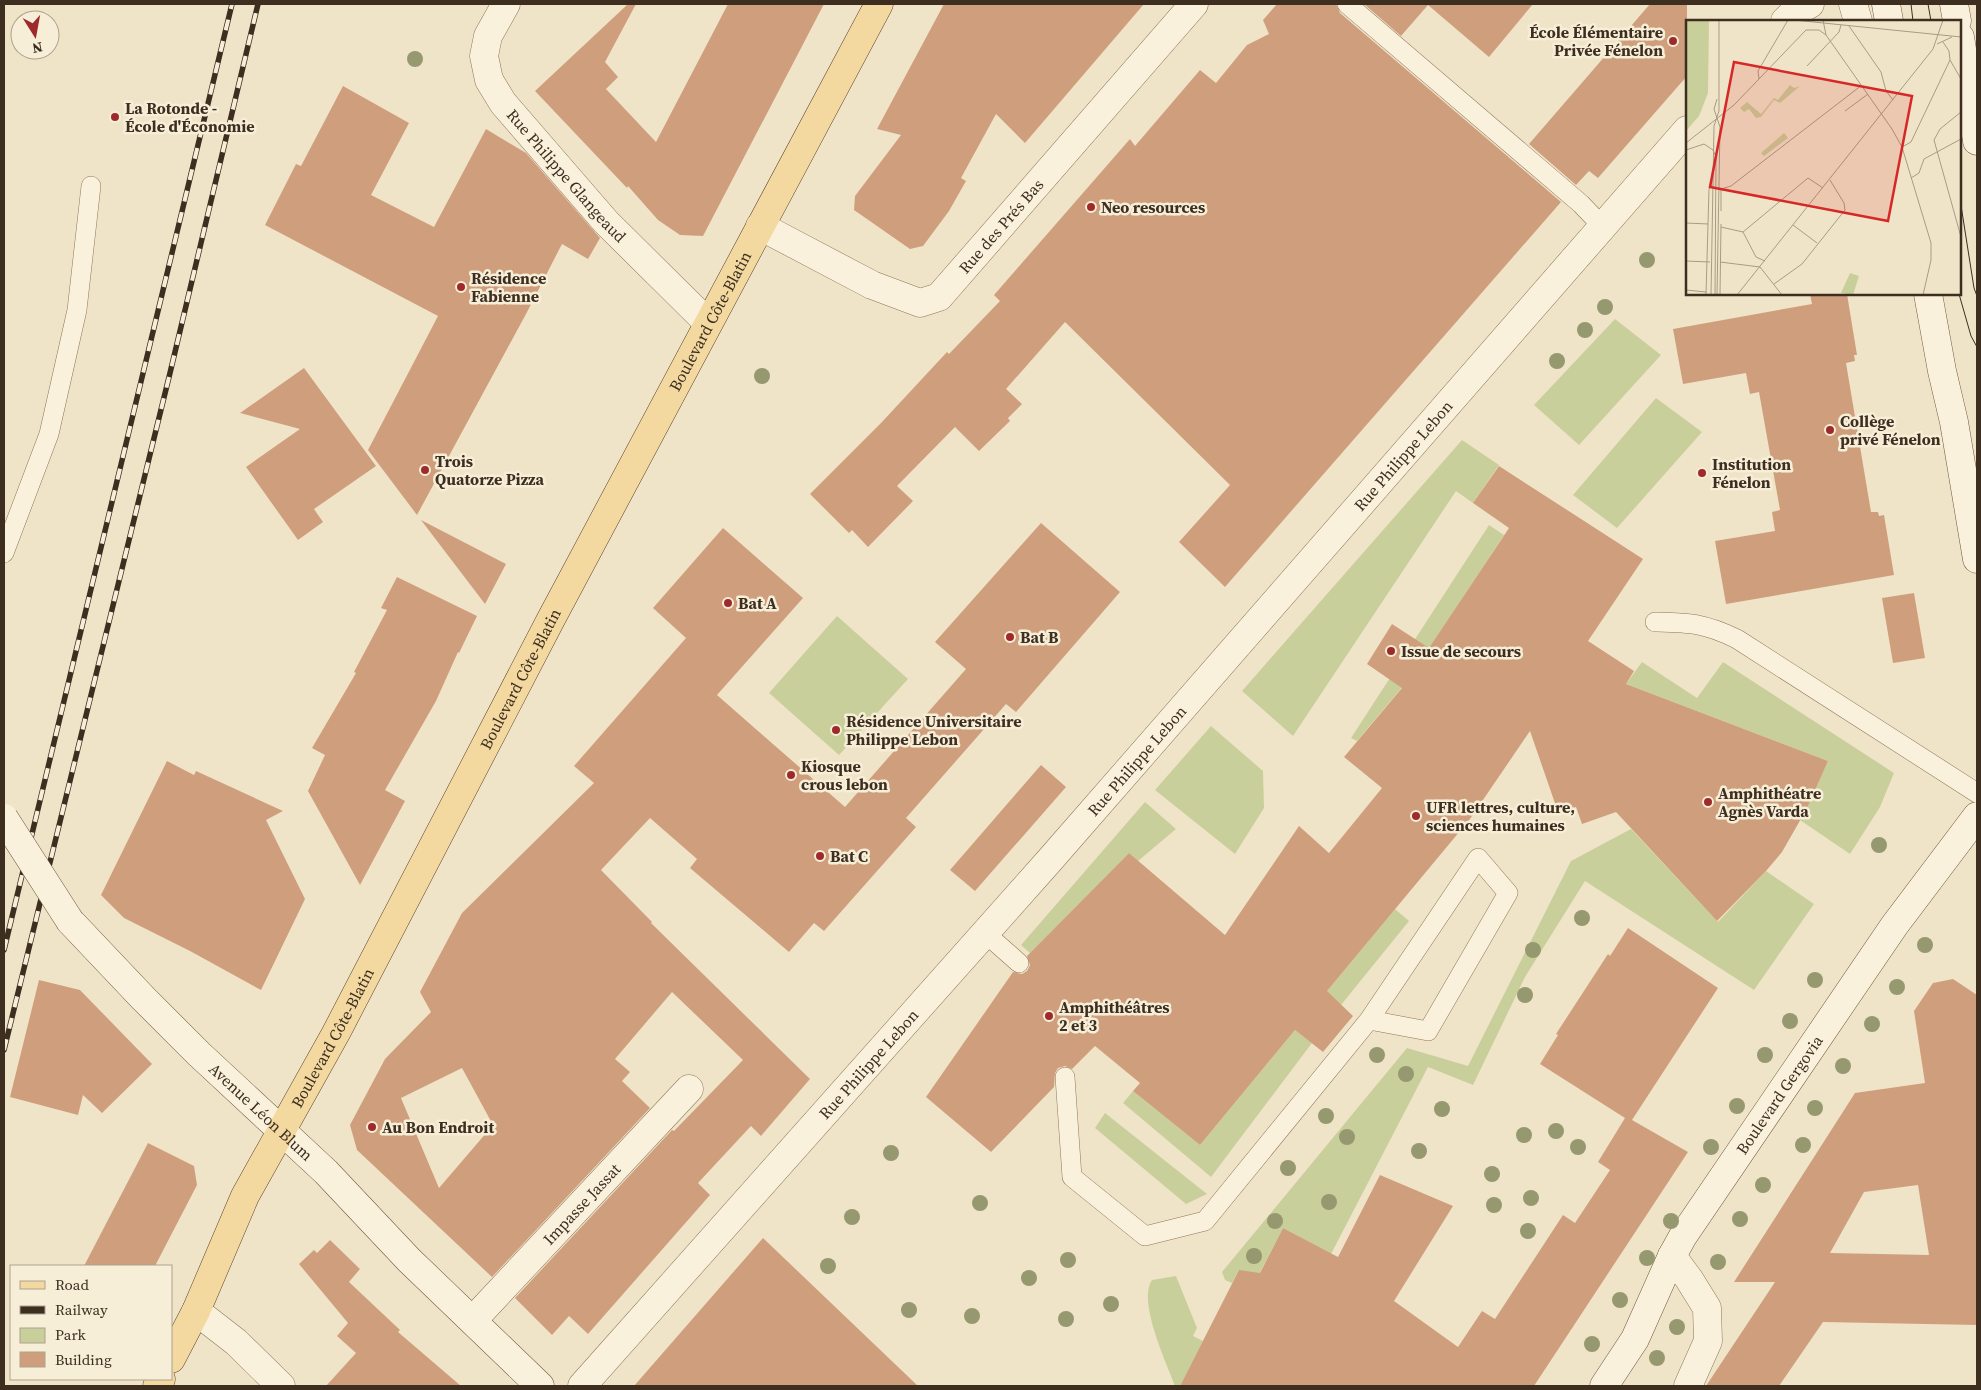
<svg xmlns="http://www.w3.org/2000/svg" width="1981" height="1390" font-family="'Source Serif 4',serif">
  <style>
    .green { fill: #c9cf9b }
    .building { fill: #cf9f7d; fill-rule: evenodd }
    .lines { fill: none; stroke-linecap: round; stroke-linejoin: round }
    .lane-casing { stroke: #8d765c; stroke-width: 20 }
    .street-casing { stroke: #8d765c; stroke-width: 29 }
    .secondary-casing { stroke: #6f573f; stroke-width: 29 }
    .primary-casing { stroke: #5b4430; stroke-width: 29 }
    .lane { stroke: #faf1dc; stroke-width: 19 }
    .street { stroke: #faf1dc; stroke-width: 28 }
    .secondary { stroke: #faf1dc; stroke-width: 28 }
    .primary { stroke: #f3d9a0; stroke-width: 28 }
    .tram { stroke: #3d2e20; stroke-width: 1 }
    .rail-casing { stroke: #3d2e20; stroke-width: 5.5 }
    .rail { stroke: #f7eed8; stroke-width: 4; stroke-dasharray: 11; stroke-linecap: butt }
    .secondary-bridge-casing { stroke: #6f573f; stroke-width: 29; stroke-linecap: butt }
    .secondary-bridge { stroke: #faf1dc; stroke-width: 28 }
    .tree { fill: #96986f }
    .poi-dot { fill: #9e2a2b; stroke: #f7eed8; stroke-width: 2 }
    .labels { text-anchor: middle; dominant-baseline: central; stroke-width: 5; stroke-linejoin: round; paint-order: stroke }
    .poi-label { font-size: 16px; font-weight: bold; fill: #3d2e20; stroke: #f7eed8; text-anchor: start }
    .street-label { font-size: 16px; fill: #3d2e20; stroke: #f7eed8 }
    .inset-road { fill: none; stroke: #a89b85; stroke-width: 1 }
    .view { fill: #d62828; fill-opacity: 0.15; stroke: #d62828; stroke-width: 2.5 }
    .inset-edge { fill: none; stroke: #3d2e20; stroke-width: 2.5 }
  </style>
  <rect width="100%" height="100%" fill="#f0e4c8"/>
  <path class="green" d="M1615,319L1661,355L1579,445L1534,405Z
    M1656,398L1702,432L1617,528L1573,495Z
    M1462,440L1499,465L1473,503L1456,491L1293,736L1242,691Z
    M1489,525L1504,535L1409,679L1357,741L1351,738Z
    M837,616L908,679L839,755L769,693Z
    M1642,662L1697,698L1723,662L1894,773L1880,807L1850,854L1800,820L1828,761L1626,684Z
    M1211,726L1263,771L1264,808L1235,854L1155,790Z
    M1145,802L1176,829L1138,861L1129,853L1030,953L1021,945Z
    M1631,829L1718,922L1766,871L1814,904L1754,990L1585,881L1525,977L1473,1085L1428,1067L1331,1254L1283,1228L1257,1278L1239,1270L1232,1283L1225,1280L1222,1272L1407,1048L1468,1066L1571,861Z
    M1395,909L1409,921L1341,1005L1326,992Z
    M1295,1030L1312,1043L1211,1177L1123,1103L1133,1091L1200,1145Z
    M1105,1113L1207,1194L1186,1204L1095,1128Z
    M1176,1276L1197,1328L1193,1336L1203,1341L1180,1386H1175C1167,1364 1137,1301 1152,1280Z"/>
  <path class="building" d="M628,4H636L605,62L618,77L606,89L656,142L728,4H824L703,236L680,235L658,220L628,186L627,188L535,91Z
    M944,4H1144L1025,143L996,114L961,178L966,181L949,211L923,246L910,249L854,210L855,196L901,135L877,129Z
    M1277,4H1336L1340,13L1561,202L1225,587L1179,542L1230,485L1065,322L1006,389L1022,404L1008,418L1010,421L979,451L955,427L897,486L913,501L868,547L852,530L849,533L810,494L881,423L947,352L949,354L1000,301L994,295L1130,139L1135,146L1200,70L1216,83L1247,45L1269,34L1263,20Z
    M1364,4H1533L1489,57L1428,5L1401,36Z
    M1650,4H1687V76L1598,178L1589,171L1576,185L1529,144Z
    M343,86L409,123L371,195L434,227L486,129L526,153L600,238L588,259L562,244L526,314L417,515L368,450L438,316L265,225L296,164L301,166Z
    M1810,294H1847L1857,355H1854L1855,361L1846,363L1871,512H1878L1879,516L1884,515L1894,575L1726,604L1715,541L1775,531L1772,512L1780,510L1759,392L1750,394L1746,373L1683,384L1673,329L1812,304Z
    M304,368L376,466L314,509L323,522L298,540L246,467L300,429L240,413Z
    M1499,466L1643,559L1588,641L1634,671L1626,684L1828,761L1806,810L1782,852L1766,871L1717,921L1616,812L1582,824L1576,807L1558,812L1530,731L1470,819L1327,991L1353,1016L1323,1052L1295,1030L1200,1145L1133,1091L1140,1083L1095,1046L1072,1069L1065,1066L1058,1068L1055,1073L1054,1087L991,1152L926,1097L1013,972L1022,974L1027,971L1030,965L1027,956L1129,853L1225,935L1299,826L1329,853L1382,788L1344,757L1402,688L1367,664L1392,624L1429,648L1509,528L1473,503Z
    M421,520L506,564L485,604Z
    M1041,523L1120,592L1016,712L1006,704L906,818L916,827L824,931L814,923L789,952L690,868L697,859L650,818L601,870L652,922L651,923L810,1079L761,1136L751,1126L698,1183L710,1195L588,1334L569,1316L552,1335L515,1298L672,1130L674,1131L743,1060L672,992L615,1059L630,1072L622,1081L650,1108L492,1277L357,1150L350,1125L385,1059L431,1012L420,992L462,913L594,783L574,766L686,638L653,608L723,528L803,598L717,695L845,807L966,669L935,642ZM462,1068L493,1125L439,1188L401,1098Z
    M397,577L477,616L459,653L458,652L436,701L385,790L405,801L360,885L308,791L325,755L312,748L356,673L354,672L387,610L381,608Z
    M1914,593L1925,658L1893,663L1882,598Z
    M167,761L194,775L196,771L283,811L266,820L305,899L261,990L190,951L124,918L101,895Z
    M1041,765L1066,787L975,891L950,870Z
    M1628,928L1718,988L1632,1120L1688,1152L1534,1386H1180L1239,1270L1260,1273L1283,1228L1338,1257L1380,1175L1453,1206L1394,1301L1458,1347L1482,1311L1495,1319L1563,1215L1575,1223L1610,1170L1598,1162L1625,1118L1540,1064L1558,1035L1556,1034L1608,954L1610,956Z
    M1953,979L1977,995V1325L1823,1322L1779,1386H1706L1775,1282H1734L1855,1093L1925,1083L1914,1011L1933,983ZM1918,1185L1929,1255L1830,1253L1864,1192Z
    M39,980L80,990L152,1064L102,1113L83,1095L78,1115L10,1097Z
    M148,1143L194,1166L197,1185L155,1266H84Z
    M763,1238L918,1386H634Z
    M330,1240L360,1269L349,1282L400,1330L398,1332L461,1386H326L356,1353L337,1336L348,1323L299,1264L314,1250L317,1253Z"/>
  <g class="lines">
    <g class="lane-casing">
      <path id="lane" d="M1347,4L1581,204L1602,226
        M4,553L49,434L77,310L91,186
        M1655,622C1691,623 1704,623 1737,639L1977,793
        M985,933L1019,963
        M1065,1077L1072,1177L1145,1236L1205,1221L1369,1020L1478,858L1508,893L1428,1031L1369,1020"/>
    </g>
    <g class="street-casing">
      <g id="street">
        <path id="s1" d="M506,4L488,36L484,56L489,80L503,103L606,222L708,323"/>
        <path d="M1853,4L1858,21"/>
        <path d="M1785,21L1791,15L1810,4"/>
        <path id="s2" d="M760,226L872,285L920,303L939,297L1194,4"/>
        <path d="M1672,1256L1689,1279L1707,1308L1708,1341L1688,1386"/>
        <path d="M196,1311L236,1342L281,1386"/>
        <path id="s3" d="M473,1320L689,1089"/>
        <path id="s4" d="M582,1386L1049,861L1687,130"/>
      </g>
    </g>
    <g class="secondary-casing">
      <g id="secondary">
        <path d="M1886,4L1889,21"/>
        <path d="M1954,4L1957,21"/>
        <path d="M1960,37L1977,141"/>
        <path d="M1928,294L1942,371L1954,422L1977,559"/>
        <path id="s5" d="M70,921L143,998L199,1054L326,1172L409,1260L540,1386"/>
        <path id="s6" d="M1604,1386L1635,1339L1672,1256L1683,1236L1894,926L1977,816"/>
      </g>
    </g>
    <g class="primary-casing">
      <g id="primary">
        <path id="s7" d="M171,1359L196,1311L245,1196L336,1033L550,621L879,4"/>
        <path d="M157,1386L161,1379"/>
      </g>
    </g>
    <use href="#lane" class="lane"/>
    <use href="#street" class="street"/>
    <use href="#secondary" class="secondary"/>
    <use href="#primary" class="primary"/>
    <path class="tram" d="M1911,4L1913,21
      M1928,4L1931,21
      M1960,199L1974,288L1977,296
      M1959,294L1971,336L1977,347"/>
    <g class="rail-casing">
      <path id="rail" d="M4,950L232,4
        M4,1050L170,373L258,4"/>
    </g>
    <use href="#rail" class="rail"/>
    <g class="secondary-bridge-casing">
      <path id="secondary-bridge" d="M4,818L70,921"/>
    </g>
    <use href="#secondary-bridge" class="secondary-bridge"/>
  </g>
  <g class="tree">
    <circle cx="415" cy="59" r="8"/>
    <circle cx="1647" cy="260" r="8"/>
    <circle cx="1605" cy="307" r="8"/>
    <circle cx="1585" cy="330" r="8"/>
    <circle cx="1557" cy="361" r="8"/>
    <circle cx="762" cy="376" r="8"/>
    <circle cx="1879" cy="845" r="8"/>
    <circle cx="1582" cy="918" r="8"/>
    <circle cx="1925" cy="945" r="8"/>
    <circle cx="1533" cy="950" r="8"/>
    <circle cx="1815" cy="980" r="8"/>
    <circle cx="1897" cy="987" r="8"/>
    <circle cx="1525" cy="995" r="8"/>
    <circle cx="1790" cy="1021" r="8"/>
    <circle cx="1872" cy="1024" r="8"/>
    <circle cx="1377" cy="1055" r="8"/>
    <circle cx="1765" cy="1055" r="8"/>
    <circle cx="1843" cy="1066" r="8"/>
    <circle cx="1406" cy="1074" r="8"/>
    <circle cx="1737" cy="1106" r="8"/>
    <circle cx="1815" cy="1108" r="8"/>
    <circle cx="1442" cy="1109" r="8"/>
    <circle cx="1326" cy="1116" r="8"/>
    <circle cx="1556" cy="1131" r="8"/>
    <circle cx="1524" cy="1135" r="8"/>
    <circle cx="1347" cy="1137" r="8"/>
    <circle cx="1803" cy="1145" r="8"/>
    <circle cx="1578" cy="1147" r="8"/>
    <circle cx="1711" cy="1147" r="8"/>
    <circle cx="1419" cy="1151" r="8"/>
    <circle cx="891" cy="1153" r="8"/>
    <circle cx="1288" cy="1168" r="8"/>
    <circle cx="1492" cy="1174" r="8"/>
    <circle cx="1763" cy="1185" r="8"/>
    <circle cx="1531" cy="1198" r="8"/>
    <circle cx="1329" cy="1202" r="8"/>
    <circle cx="980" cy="1203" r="8"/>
    <circle cx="1494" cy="1205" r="8"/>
    <circle cx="852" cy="1217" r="8"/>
    <circle cx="1740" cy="1219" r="8"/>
    <circle cx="1275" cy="1221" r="8"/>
    <circle cx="1671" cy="1221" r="8"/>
    <circle cx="1528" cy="1231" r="8"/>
    <circle cx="1254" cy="1256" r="8"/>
    <circle cx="1647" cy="1258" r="8"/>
    <circle cx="1068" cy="1260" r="8"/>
    <circle cx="1718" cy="1262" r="8"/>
    <circle cx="828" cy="1266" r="8"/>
    <circle cx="1029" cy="1278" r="8"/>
    <circle cx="1620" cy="1300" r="8"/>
    <circle cx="1111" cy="1304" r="8"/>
    <circle cx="909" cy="1310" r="8"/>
    <circle cx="972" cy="1316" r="8"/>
    <circle cx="1066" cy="1319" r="8"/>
    <circle cx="1677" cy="1327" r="8"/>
    <circle cx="1592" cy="1344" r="8"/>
    <circle cx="1657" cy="1358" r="8"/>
  </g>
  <g class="poi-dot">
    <circle cx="1673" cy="41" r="5"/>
    <circle cx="115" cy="117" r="5"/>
    <circle cx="1091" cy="207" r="5"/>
    <circle cx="461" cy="287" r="5"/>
    <circle cx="1830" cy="430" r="5"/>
    <circle cx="425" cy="470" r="5"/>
    <circle cx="1702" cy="473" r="5"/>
    <circle cx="728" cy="603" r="5"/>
    <circle cx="1010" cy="637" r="5"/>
    <circle cx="1391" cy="651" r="5"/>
    <circle cx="836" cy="730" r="5"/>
    <circle cx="791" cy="775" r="5"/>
    <circle cx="1708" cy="802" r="5"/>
    <circle cx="1416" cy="816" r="5"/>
    <circle cx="820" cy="856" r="5"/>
    <circle cx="1049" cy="1016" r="5"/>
    <circle cx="372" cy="1127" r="5"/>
  </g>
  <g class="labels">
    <g class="poi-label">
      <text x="1663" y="32" text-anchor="end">École Élémentaire<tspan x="1663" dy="18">Privée Fénelon</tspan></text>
      <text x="125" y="108">La Rotonde -<tspan x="125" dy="18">École d'Économie</tspan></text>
      <text x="1101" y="207">Neo resources</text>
      <text x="471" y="278">Résidence<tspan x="471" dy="18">Fabienne</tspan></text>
      <text x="1840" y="421">Collège<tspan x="1840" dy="18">privé Fénelon</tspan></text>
      <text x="435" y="461">Trois<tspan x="435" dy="18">Quatorze Pizza</tspan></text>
      <text x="1712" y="464">Institution<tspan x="1712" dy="18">Fénelon</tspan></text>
      <text x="738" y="603">Bat A</text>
      <text x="1020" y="637">Bat B</text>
      <text x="1401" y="651">Issue de secours</text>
      <text x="846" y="721">Résidence Universitaire<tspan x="846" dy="18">Philippe Lebon</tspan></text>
      <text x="801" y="766">Kiosque<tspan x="801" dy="18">crous lebon</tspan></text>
      <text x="1718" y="793">Amphithéatre<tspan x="1718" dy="18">Agnès Varda</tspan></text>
      <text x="1426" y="807">UFR lettres, culture,<tspan x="1426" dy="18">sciences humaines</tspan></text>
      <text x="830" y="856">Bat C</text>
      <text x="1059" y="1007">Amphithéâtres<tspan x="1059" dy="18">2 et 3</tspan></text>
      <text x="382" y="1127">Au Bon Endroit</text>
    </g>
    <g class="street-label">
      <text stroke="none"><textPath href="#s1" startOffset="205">Rue Philippe Glangeaud</textPath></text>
      <text stroke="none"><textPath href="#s2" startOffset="292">Rue des Prés Bas</textPath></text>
      <text stroke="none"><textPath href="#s7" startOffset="1170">Boulevard Côte-Blatin</textPath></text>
      <text stroke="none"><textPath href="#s4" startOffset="1241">Rue Philippe Lebon</textPath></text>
      <text stroke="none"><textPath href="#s7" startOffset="765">Boulevard Côte-Blatin</textPath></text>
      <text stroke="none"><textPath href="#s4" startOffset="836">Rue Philippe Lebon</textPath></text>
      <text stroke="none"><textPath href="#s7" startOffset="360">Boulevard Côte-Blatin</textPath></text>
      <text stroke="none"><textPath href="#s4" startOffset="431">Rue Philippe Lebon</textPath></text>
      <text stroke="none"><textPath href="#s6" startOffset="341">Boulevard Gergovia</textPath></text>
      <text stroke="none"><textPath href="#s5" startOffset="270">Avenue Léon Blum</textPath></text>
      <text stroke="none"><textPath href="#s3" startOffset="159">Impasse Jassat</textPath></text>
    </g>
  </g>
  <g transform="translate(1686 20)">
    <rect width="275" height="275" fill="#f0e4c8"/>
    <path d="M0,0H23L22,73L13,96L0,111ZM104,65L108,68L114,66L94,83L88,80L75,97L70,98L63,89L58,92L54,88L61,82L75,94L88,78L92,80ZM98,113L102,118L78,136L75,133ZM164,253L173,256L167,275L155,273Z" fill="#c9cf9b"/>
    <path class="inset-road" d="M108,0L275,17M137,0L140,15L206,109L216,127L245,223V240L237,275M163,6L195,52L200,71L207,80M251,24L266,17M264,40L275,59M121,46L153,12L155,5M73,59L72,51L102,0M159,91L182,74M275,92L254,109L248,120L275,217M0,123L48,85L120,10H133L140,15M216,127L225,122L264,40L263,31L257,22M0,130L18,124L27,130L30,137L29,275M225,158L233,153L238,139L275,119M35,169L45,166L176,65M35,191V169M0,203L22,204M107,205L131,223M35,207L57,212L70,237L79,241M57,212L122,158L137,168M0,241L24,242M34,242L74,247L96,275M88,264L116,244L159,190L158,183L144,160M0,270L20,272M20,275L23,169L26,165M25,275L28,106L33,91V0M31,275L34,107L28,89L31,79M34,275L35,204M51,275L247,29L257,0"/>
    <path class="view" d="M48,42L226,76L202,201L24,167Z"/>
    <rect width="275" height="275" class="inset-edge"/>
  </g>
  <rect width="1981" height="1390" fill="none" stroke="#3d2e20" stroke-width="10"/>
  <rect x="10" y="1265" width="162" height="115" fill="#f7eed8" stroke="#ada18e"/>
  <rect x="20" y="1281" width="25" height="8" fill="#f3d9a0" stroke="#ada18e"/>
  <text x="55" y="1290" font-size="15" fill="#3d2e20">Road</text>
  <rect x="20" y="1306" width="25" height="8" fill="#3d2e20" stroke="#ada18e"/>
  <text x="55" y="1315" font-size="15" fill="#3d2e20">Railway</text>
  <rect x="20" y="1328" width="25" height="15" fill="#c9cf9b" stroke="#ada18e"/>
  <text x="55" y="1340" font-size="15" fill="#3d2e20">Park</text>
  <rect x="20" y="1352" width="25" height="15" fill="#cf9f7d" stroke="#ada18e"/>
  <text x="55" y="1365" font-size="15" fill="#3d2e20">Building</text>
  <g transform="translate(35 35) rotate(169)"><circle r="24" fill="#f7eed8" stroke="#ada18e"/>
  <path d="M0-4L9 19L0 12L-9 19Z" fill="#9e2a2b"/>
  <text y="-8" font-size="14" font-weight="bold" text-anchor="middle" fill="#3d2e20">N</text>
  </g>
</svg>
